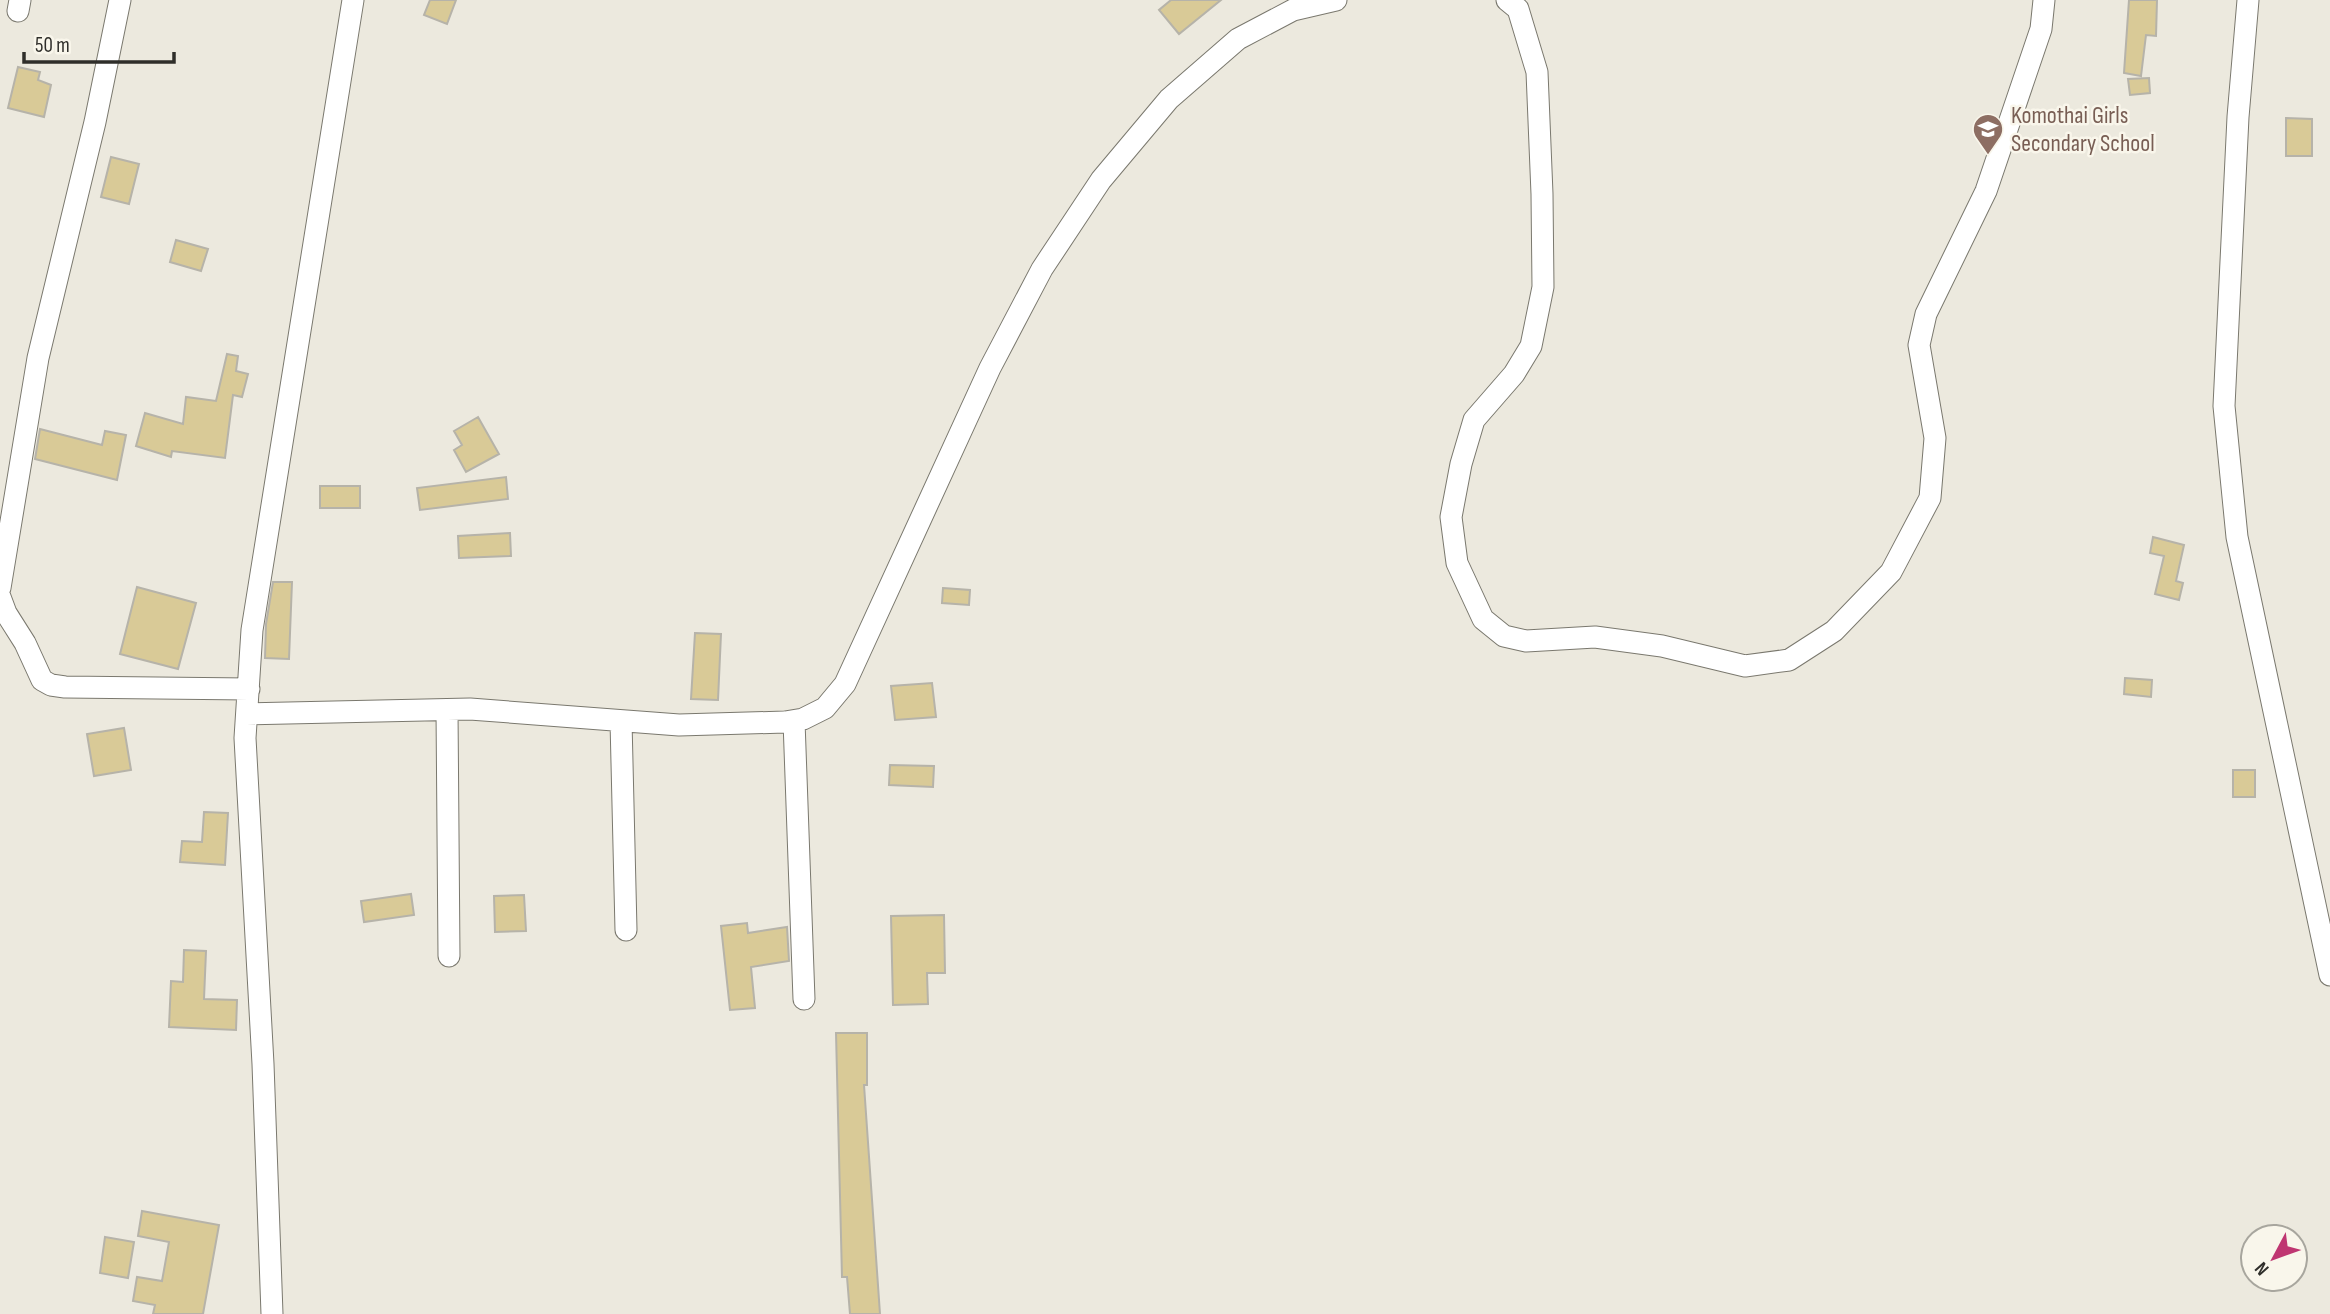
<svg xmlns="http://www.w3.org/2000/svg" width="2330" height="1314" font-family="'Sofia Sans Condensed',sans-serif">
  <style>
    .building { fill: #d9ca97; stroke: #b6b3a9; stroke-width: 2 }
    .lines { fill: none; stroke-linecap: round; stroke-linejoin: round }
    .minor-casing { stroke: #7a786e; stroke-width: 23 }
    .minor { stroke: #fff; stroke-width: 21 }
    .labels { text-anchor: middle; dominant-baseline: central; stroke-width: 5; stroke-linejoin: round; paint-order: stroke }
    .education-label { font-size: 24px; fill: #785e54; stroke: #f9f6eb; text-anchor: start }
  </style>
  <rect width="100%" height="100%" fill="#ece9de"/>
  <path class="building" d="M430,0H456L447,24L424,15Z
    M1171,0H1221L1179,34L1159,10Z
    M2129,0H2157L2156,36L2146,35L2141,76L2124,73Z
    M18,67L40,72L38,80L51,85L44,117L8,108Z
    M2149,78L2150,93L2130,95L2128,79Z
    M2286,118L2312,119V156H2286Z
    M111,157L139,164L129,204L101,197Z
    M176,240L208,249L201,271L170,262Z
    M227,354L238,356L236,371L248,374L242,397L233,395L225,458L172,451L171,457L136,446L145,413L183,424L186,397L216,401Z
    M478,417L499,454L466,472L454,450L462,445L454,431Z
    M40,429L102,445L105,431L126,435L117,480L35,459Z
    M506,477L508,499L420,510L417,488Z
    M320,486H360V508H320Z
    M510,533L511,556L459,558L458,536Z
    M2153,537L2184,545L2176,581L2183,583L2179,600L2155,594L2164,556L2150,553Z
    M273,582H292L289,659L265,658L266,624Z
    M137,587L196,603L178,669L120,654Z
    M943,588L970,590L969,605L942,603Z
    M695,633L721,634L718,700L691,699Z
    M2125,678L2152,680L2151,697L2124,694Z
    M932,683L936,717L895,720L891,686Z
    M124,728L131,770L94,776L87,734Z
    M890,765L934,766L933,787L889,785Z
    M2233,770H2255V797H2233Z
    M204,812L228,813L225,865L180,862L182,841L202,842Z
    M411,894L414,915L364,922L361,901Z
    M524,895L526,931L495,932L494,896Z
    M944,915L945,973H927L928,1004L893,1005L891,916Z
    M747,923L748,933L787,927L789,961L751,967L755,1008L730,1010L721,926Z
    M184,950L206,951L204,999L237,1000L236,1030L169,1027L171,981L183,982Z
    M836,1033H867V1085H864L880,1314H850L847,1277H842Z
    M142,1211L219,1225L203,1314H153L155,1305L133,1301L137,1277L162,1281L169,1242L138,1236Z
    M105,1237L134,1242L128,1278L100,1273Z"/>
  <g class="lines">
    <g class="minor-casing">
      <path id="minor" d="M1507,0L1518,9L1537,72L1542,194L1543,287L1531,346L1514,374L1474,420L1461,464L1451,517L1457,563L1483,619L1504,636L1526,641L1595,637L1662,646L1745,666L1789,660L1834,631L1891,572L1930,498L1935,438L1919,345L1926,314L1986,191L2041,29L2044,0
        M2248,0L2238,117L2224,406L2237,537L2330,975
        M18,11L20,0
        M0,588L38,358L95,122L120,0
        M0,597L6,613L25,643L42,680L51,685L65,687L249,689
        M447,710L449,956
        M247,714L470,709L679,725L785,722L803,719L825,708L845,684L990,368L1042,269L1101,180L1169,99L1238,39L1293,10L1336,0
        M621,721L626,930
        M794,721L804,999
        M272,1314L263,1064L245,738L252,630L353,0"/>
    </g>
    <use href="#minor" class="minor"/>
  </g>
  <defs>
    <g id="school-pin" transform="scale(1.575)"><path d="M0 17L-7.5 6A9.5 9.5 0 1 1 7.5 6Z" fill="#8d6e63" stroke="#f9f6eb"/><path d="M0-5L7-2L0 1L-7-2ZM-4 1L0 2.5L4 1V4Q0 6-4 4Z" fill="#fff"/></g>
  </defs>
  <g fill-rule="evenodd">
    <use href="#school-pin" x="1988" y="129"/>
  </g>
  <g class="labels">
    <g class="education-label">
      <text x="2011" y="115">Komothai Girls<tspan x="2011" dy="28">Secondary School</tspan></text>
    </g>
  </g>
  <g transform="translate(2274 1258) rotate(229)"><circle r="33" fill="#f9f6eb" stroke="#a8a69e" stroke-width="2"/>
  <path d="M0-5L12 26L0 18L-12 26Z" fill="#bf3671"/>
  <text y="-10" font-size="19" font-weight="bold" text-anchor="middle" fill="#2f2e2a">N</text>
  </g>
  <path d="M24 52v10h150v-10" fill="none" stroke="#2f2e2a" stroke-width="3.5"/>
  <text x="35" y="52" font-size="21" fill="#2f2e2a" stroke="#f9f6eb" stroke-width="5" paint-order="stroke">50 m</text>
</svg>
